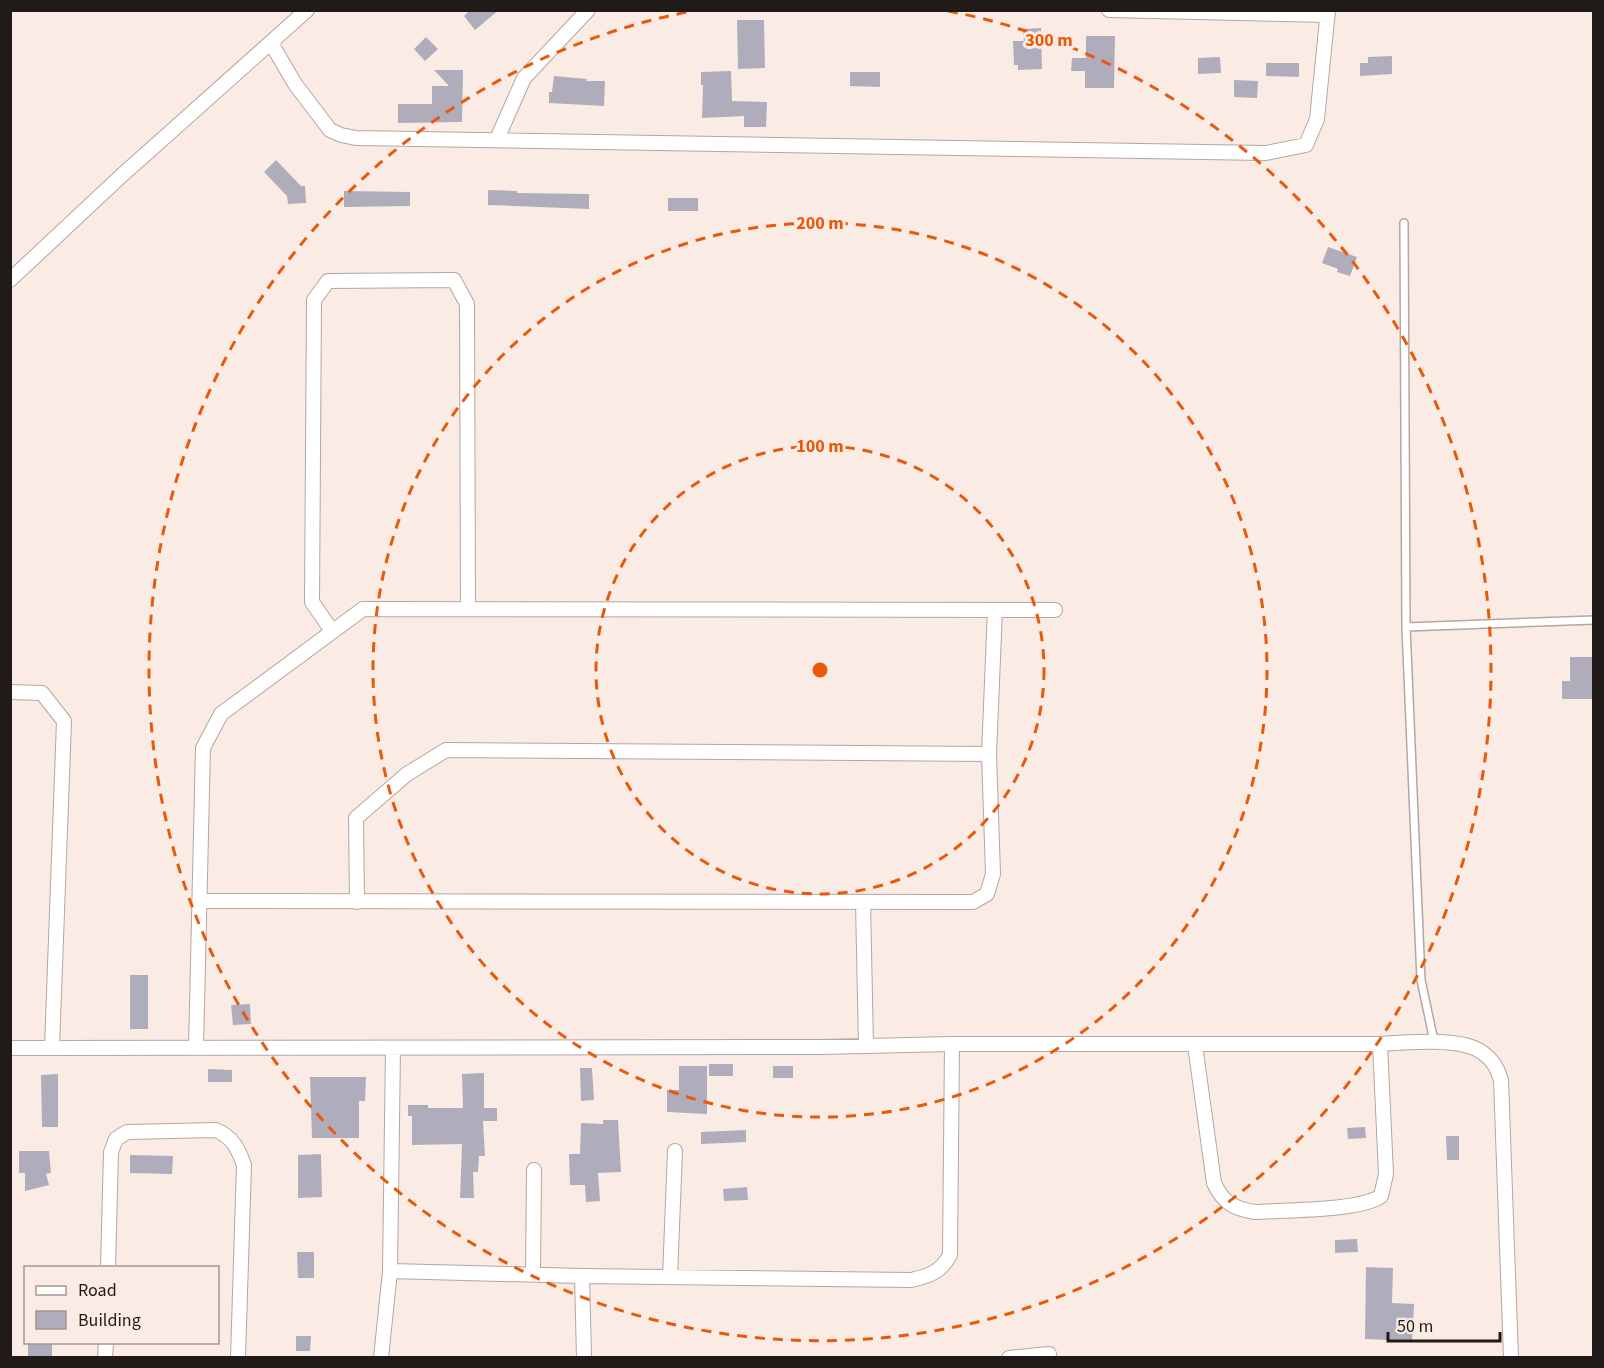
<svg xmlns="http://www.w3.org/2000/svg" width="1604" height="1368" font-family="'Source Sans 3',sans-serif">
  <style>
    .building { fill: #afadbb }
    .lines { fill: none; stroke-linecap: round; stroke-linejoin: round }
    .service-casing { stroke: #b4a79f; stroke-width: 10 }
    .minor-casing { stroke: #b4a79f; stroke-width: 16 }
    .service { stroke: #fff; stroke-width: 7 }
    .minor { stroke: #fff; stroke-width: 14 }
    .ring { fill: none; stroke: #e8590c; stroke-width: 3; stroke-dasharray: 10 8 }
    .centre { fill: #e8590c; stroke: #faece4; stroke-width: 3 }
    .ring-label { font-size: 18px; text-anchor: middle; font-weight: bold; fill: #e8590c; stroke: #faece4; stroke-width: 6; stroke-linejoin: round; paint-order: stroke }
  </style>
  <rect width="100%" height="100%" fill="#faece4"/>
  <path class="building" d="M470,10H499L475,30L464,16Z
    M737,20H764L765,68L738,69Z
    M1041,28L1042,69L1018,70V65H1014L1013,41H1024L1023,29Z
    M1086,36H1115L1114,88H1085V71H1071L1072,58H1086Z
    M426,37L438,49L425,61L414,49Z
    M1392,56V74L1360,76V63H1368V57Z
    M1220,57L1221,73L1198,74V58Z
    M1266,63H1299V77L1266,76Z
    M434,70H463L462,122L398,123V104H432V86H449Z
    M731,71L732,101L767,102L766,127H744V116L702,118L703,85H701V72Z
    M850,72H880V87L850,86Z
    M554,76L587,79L586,81H605L604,106L549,103V92H552Z
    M1234,80L1258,81L1257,98L1234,97Z
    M276,160L301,186H305L306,203L288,204L287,196L264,172Z
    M488,190L517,191V193L589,194V209L488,205Z
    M344,191L410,192V206L344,207Z
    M668,198H698V211H668Z
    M1328,247L1357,257L1350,276L1337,272L1338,269L1322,263Z
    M1570,657H1593V699H1562V681H1570Z
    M130,975H148V1029H130Z
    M250,1004L251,1024L233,1025L231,1005Z
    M709,1064H733V1076H709Z
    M679,1066H707V1114L667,1112V1090H679Z
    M773,1066H793V1078H773Z
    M580,1068H592L594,1100L581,1101Z
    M208,1069L232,1070V1082H208Z
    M484,1073V1108H497V1121H483L485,1156H479L478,1172H473L474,1198H460L462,1144L412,1145V1116H408V1105H428V1108H463L462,1074Z
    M58,1074V1127H42L41,1075Z
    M310,1077H366L365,1101H359V1138H312Z
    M603,1120H618L621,1172L598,1173L600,1201L586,1202L585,1185H570L569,1154H580L581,1123L603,1124Z
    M1365,1127L1366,1138L1348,1139L1347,1128Z
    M746,1130V1142L701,1144V1132Z
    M1446,1136H1459V1160H1447Z
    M19,1151H49L51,1173L46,1174L49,1185L25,1191V1173H19Z
    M321,1154L322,1197L298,1198V1155Z
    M130,1155L173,1156L172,1174L130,1173Z
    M747,1187L748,1200L724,1201L723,1189Z
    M1357,1239L1358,1252L1335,1253V1240Z
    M297,1252H314V1278H298Z
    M1366,1267L1393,1268L1392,1303L1414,1304L1412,1341L1365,1339Z
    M296,1336H311L310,1351H296Z
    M28,1342H52V1358H28Z"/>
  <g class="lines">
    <g class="service-casing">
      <path id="service" d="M1404,223L1406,627L1421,980L1434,1041
        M1406,627L1594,620"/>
    </g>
    <g class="minor-casing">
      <path id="minor" d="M1109,10L1328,15
        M271,43L295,84L330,130L341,135L356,138L1266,153L1306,145L1317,119L1328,10
        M497,139L524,78L588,10
        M10,280L120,177L307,10
        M332,631L312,602L314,300L328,281L454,280L467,304L468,609
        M10,692L42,693L64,721L52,1048
        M200,901L973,902L987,894L993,874L989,754L995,610
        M357,902L356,818L407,774L446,750L989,754
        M863,902L866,1046
        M1195,1045L1214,1183C1223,1203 1235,1209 1255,1212C1285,1210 1360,1211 1381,1196L1386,1174L1380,1044
        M10,1048L821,1047L952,1044H1380C1406,1042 1463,1037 1483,1053C1492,1059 1498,1069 1501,1080L1511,1358
        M196,1048L203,748L221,714L363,609L1055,610
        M108,1268L111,1152L116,1139L127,1132L216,1130C232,1137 238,1148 244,1165L238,1358
        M390,1271L582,1276L911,1280C929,1276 941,1272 950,1255L952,1044
        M533,1274L534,1170
        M582,1276L584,1358
        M670,1277L675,1151
        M105,1358L106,1342
        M381,1358L390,1271L393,1048
        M1009,1358L1049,1354"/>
    </g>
    <use href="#service" class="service"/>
    <use href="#minor" class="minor"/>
  </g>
  <g class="ring">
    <circle cx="820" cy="670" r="224"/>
    <circle cx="820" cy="670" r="447"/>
    <path d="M948 11A671 671 0 1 1 692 11"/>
  </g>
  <circle cx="820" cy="670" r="9" class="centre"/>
  <g class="ring-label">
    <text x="1049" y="46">300 m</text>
    <text x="820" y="229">200 m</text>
    <text x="820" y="452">100 m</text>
  </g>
  <rect width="1604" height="1368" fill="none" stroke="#201b18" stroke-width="24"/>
  <rect x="24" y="1266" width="195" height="78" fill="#faece4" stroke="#a39892" stroke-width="1.5"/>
  <rect x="36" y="1286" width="30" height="9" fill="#ffffff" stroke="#a39892" stroke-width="1.5"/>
  <text x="78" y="1296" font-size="18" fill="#201b18">Road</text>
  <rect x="36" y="1311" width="30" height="18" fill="#afadbb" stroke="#a39892" stroke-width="1.5"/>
  <text x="78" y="1326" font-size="18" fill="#201b18">Building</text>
  <path d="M1388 1332v9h112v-9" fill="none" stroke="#201b18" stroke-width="3"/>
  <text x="1397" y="1332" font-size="18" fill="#201b18" stroke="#faece4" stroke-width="4.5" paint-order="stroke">50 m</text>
</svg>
